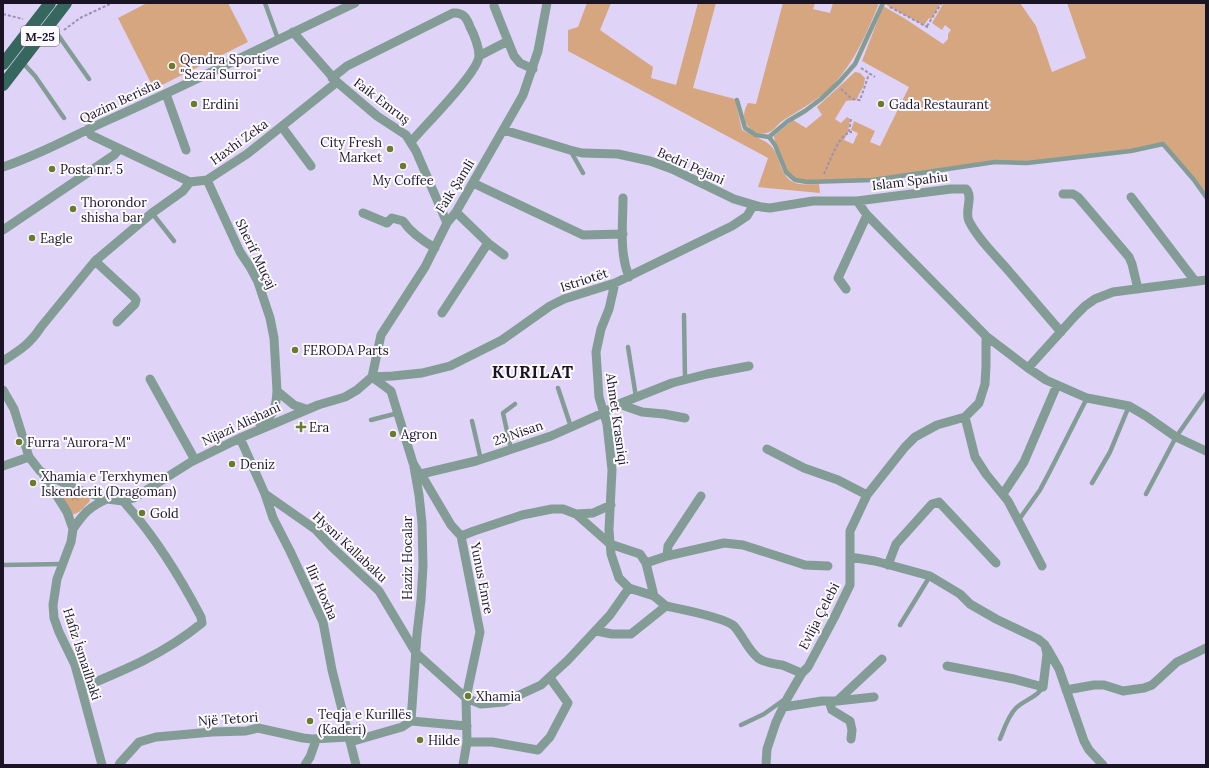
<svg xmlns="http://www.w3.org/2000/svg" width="1209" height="768" font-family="Lora,serif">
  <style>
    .green { fill: #d5a67f }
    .park { fill: url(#park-crowns) }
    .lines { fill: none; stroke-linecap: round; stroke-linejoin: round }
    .path { stroke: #9c91af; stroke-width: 2; stroke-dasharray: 3 2; stroke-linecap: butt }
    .lane { stroke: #839c96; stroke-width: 4.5 }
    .street { stroke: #839c96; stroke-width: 9 }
    .primary { stroke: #36675e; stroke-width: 12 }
    .poi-dot { fill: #6a7c2c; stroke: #fcfaff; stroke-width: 1.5 }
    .labels { text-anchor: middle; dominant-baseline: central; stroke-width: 4; stroke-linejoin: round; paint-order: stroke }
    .shield { fill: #fcfaff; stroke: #5e5966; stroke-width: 1 }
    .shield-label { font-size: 12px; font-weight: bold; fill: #1b1425 }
    .poi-label { font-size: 13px; fill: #1b1425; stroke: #fcfaff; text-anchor: start }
    .street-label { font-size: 13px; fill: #1b1425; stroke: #fcfaff }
    .district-label { font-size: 17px; font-weight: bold; letter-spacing: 1px; fill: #1b1425; stroke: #fcfaff }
  </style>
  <defs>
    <pattern id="park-crowns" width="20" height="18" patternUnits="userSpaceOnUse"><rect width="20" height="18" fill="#d5a67f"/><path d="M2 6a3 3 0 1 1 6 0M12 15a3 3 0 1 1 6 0" fill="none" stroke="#b68e6e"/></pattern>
  </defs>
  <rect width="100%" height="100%" fill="#e0d3f8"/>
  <path class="green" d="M147,3H228L248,42L154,89L118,18Z
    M587,3H611L600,30L653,67L651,78L676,85L698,3H716L693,88L735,99L742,130C750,134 767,141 772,147C776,152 778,158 780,164C788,186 797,185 819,184L820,193L758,187L768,158L568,51V30L578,27Z
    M783,3H815L813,9L830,13L833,3H879C867,33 855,61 833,85C818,101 798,110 781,122C776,126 773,132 766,133C760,135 751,131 747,125C742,118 744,110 748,103L756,104Z
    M883,3H939L940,5L931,19L929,18L924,25L929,28Z
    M943,3H1020L1036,26L1052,72L1086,58L1067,3H1206V194L1163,144L1131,151L1027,163L995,162L873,180H795C783,169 776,152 774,136L793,120L806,128L822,115L817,107L855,72L860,73L865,78L864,85L856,100L846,101L835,119L841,123L847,117L850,119L848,132L844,140L853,144L858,133L851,130L854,121L875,131L870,142L880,146L909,87L862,61L883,6L904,18L943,44L948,39V34L951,30L945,25L942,30L932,23L943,4Z"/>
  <path class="park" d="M63,488L89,496L90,501L79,512L70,516L58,493Z"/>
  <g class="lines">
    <path class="path" d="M890,7L929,28
      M3,14L23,19
      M927,26L941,4V3
      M64,30L80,18L112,3
      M861,68L875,77
      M841,89L852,99L860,100L869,74
      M849,132L851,119
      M824,174C829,164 839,132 852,132"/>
    <path class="lane" d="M265,3L278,39
      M51,25L89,79
      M22,62L35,76L64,118
      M737,100L745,128L756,135L769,137L788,121L805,111L821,99L839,82L855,64L883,3
      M769,137L775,145L786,172L795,180L807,182L873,180L995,162L1027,163L1131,151L1163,144L1194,180L1206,197
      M570,150L583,173
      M152,213L174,241
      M684,315L685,379
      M628,347L636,397
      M558,388L571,427
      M371,420L398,413
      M472,421L481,460
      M511,449L503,413L515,404
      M1092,483L1110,452L1129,406
      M1146,494L1176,437L1206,394
      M1018,521L1040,490L1049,473L1087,398
      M3,565L63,564
      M900,625L930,576
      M741,725L764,714L785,699
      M1000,739C1004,729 1008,716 1016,708C1024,700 1038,697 1043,687"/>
    <path class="street" d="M494,6L514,56L520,63L533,69
      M293,32L337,82L377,116L406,135L416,151L447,223
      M479,56L508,41
      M332,78L347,66L453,13C463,12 467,18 470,27C474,34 479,47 479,56C478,73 424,126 411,142
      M166,94L186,150
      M282,127L311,166
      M88,129L91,135L95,137L190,182
      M504,130L570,150L582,153L618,154L650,161L672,169L734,199L761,207L770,208L813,201H857L951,189H966C974,197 964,211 969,221C978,239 994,254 1007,269C1025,290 1043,311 1061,332
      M3,167C39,155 71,137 106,121C189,84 272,42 355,3
      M207,180L240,252L250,267L258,282L270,318L274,338L277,391L294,405L306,409
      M473,183L583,235L623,234
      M1063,194H1073L1078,197L1129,257L1132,264L1138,289
      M1131,197L1195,281
      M623,198C623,224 619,252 629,277
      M857,201L867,215L986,336L1028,368L1046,380L1087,398L1129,406L1146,416L1176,437L1206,451
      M456,212L488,243
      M363,213L387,223L392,218L403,221C411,233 423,241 435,248
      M3,230L114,155L119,149
      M95,261L134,297L136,300L135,304L117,322
      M615,283L609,309L601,329L596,352L599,397L607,424L612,470L609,530L611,554L619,578L629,588L654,596L666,606
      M846,289L838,278L867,215
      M442,313L488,243L504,255
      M3,361C20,350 30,344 41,327L95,261L152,213L183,191L190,182L207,180L247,154L337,82
      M1028,368L1075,316L1085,306L1095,299L1113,292L1206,280
      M372,377L393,376L422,373L450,366L502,340L550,306L564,299L615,283L732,226L747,216L753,206
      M372,377L391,391L413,463L419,473L421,474L451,525L461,536L480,632L466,698L467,742L463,765
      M372,377L381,335L425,267L447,223L456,212L523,95L538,51L547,3
      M150,379L195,460
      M3,390L14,409L29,457L40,471L76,489L107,499L123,501L134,498L191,462L240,438L318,405L345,397L357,390L372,377
      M619,404L642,412L664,414L685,418
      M965,417L975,457L986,474L1008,501L1042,566
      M260,426C274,414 276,409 277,391
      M240,438L265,494L273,518L290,551L323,622L332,670L356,765
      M767,449L804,468L838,480L867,495
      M3,466L29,457
      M43,474L67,512L73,529L71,542L57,579L53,605L54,618L59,632L75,665L102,765
      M421,474L476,461L551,436L603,413L619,404L672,383L707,374L749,366
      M265,494L315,529L332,547L379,591L416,653L466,698L481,704L504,702L541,685L568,660L610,615L629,588
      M1003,494L1024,462L1057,385
      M576,514L593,513L611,505
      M73,529C84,513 89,507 107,499
      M461,536L474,531L522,515L552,509H563L576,514L610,544L640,554L646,563L654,596
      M667,556L724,543L743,545L805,565L828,566
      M850,557L875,561L930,576L960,594L970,604L996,619L1038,639L1045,645L1047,654L1043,687L1014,679L947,666
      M646,563L667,556L668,546L701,496
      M888,565L896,544L932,504L939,502L996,563
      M596,631L612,634H631L666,606C680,609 724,617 734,626C743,636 748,650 758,658C765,663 774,664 782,665C788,667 795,671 802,673
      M1047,648L1059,669L1084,741L1089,750L1103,765
      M81,688C125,670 164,654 202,623L201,617C179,575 155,536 123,501
      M1066,690L1094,685H1104L1123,691L1144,688L1152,685L1177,662L1206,648
      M829,701L832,710L850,721L852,730L851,739
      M837,701L882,659
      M784,707L822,701H837L874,697
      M411,721L417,634L421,600L423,566L422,523L419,495L414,467
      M350,742L402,727L411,721L467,726
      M467,742H492L538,750L550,737L568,703L550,678
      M119,765L120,763L139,742L156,737L212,732L246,731L258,728L303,738L312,739L349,737
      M305,765L310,757L315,743L312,739
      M766,765L767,749L776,722L788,697L802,673L808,667L834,618L850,585V531L867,495L905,447L915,437L937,425L965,417L979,403L985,384L986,366V336"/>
    <path class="primary" d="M3,64L50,3
      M3,85L66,3"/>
  </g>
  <g class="poi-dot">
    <circle cx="172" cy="66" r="4"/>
    <circle cx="194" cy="104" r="4"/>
    <circle cx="881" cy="104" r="4"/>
    <circle cx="390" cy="149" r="4"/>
    <circle cx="403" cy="166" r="4"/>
    <circle cx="52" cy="169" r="4"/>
    <circle cx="73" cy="209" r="4"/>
    <circle cx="32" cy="238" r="4"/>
    <circle cx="295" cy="350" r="4"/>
    <path d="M299 421h4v4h4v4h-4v4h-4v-4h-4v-4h4z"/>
    <circle cx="393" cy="434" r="4"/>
    <circle cx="19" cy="442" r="4"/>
    <circle cx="232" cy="464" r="4"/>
    <circle cx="33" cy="483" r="4"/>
    <circle cx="142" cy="513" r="4"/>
    <circle cx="468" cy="696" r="4"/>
    <circle cx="310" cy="721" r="4"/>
    <circle cx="420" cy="740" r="4"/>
  </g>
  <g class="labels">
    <rect class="shield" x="21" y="26" width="38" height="20" rx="3"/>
    <g class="shield-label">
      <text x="40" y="36">M-25</text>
    </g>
    <g class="poi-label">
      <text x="180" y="59">Qendra Sportive<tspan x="180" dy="15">"Sezai Surroi"</tspan></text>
      <text x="202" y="104">Erdini</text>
      <text x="889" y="104">Gada Restaurant</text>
      <text x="382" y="142" text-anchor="end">City Fresh<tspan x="382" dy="15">Market</tspan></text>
      <text x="60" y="169">Posta nr. 5</text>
      <text x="403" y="180" text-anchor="middle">My Coffee</text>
      <text x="81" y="202">Thorondor<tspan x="81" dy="15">shisha bar</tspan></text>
      <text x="40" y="238">Eagle</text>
      <text x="303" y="350">FERODA Parts</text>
      <text x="309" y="427">Era</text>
      <text x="401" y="434">Agron</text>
      <text x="27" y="442">Furra "Aurora-M"</text>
      <text x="240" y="464">Deniz</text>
      <text x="41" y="476">Xhamia e Terxhymen<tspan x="41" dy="15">Iskenderit (Dragoman)</tspan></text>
      <text x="150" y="513">Gold</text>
      <text x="476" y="696">Xhamia</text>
      <text x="318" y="714">Teqja e Kurillës<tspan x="318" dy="15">(Kaderi)</tspan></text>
      <text x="428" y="740">Hilde</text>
    </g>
    <g class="street-label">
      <text transform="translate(120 101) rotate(-25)">Qazim Berisha</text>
      <text transform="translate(382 101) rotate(37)">Faik Emruş</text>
      <text transform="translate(239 142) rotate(-36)">Haxhi Zeka</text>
      <text transform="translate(691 166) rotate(24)">Bedri Pejani</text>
      <text transform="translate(910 181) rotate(-7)">Islam Spahiu</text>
      <text transform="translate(455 186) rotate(-58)">Faik Şamli</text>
      <text transform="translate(256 254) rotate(64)">Sherif Muçaj</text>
      <text transform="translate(584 280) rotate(-18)">Istriotët</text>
      <text transform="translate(617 419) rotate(82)">Ahmet Krasniqi</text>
      <text transform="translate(241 424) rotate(-25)">Nijazi Alishani</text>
      <text transform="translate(518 433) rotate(-19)">23 Nisan</text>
      <text transform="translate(350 547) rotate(43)">Hysni Kallabaku</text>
      <text transform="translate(407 558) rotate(-90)">Haziz Hocalar</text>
      <text transform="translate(482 578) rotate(79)">Yunus Emre</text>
      <text transform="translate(322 592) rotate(66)">Ilir Hoxha</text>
      <text transform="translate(819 616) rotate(-63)">Evlija Çelebi</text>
      <text transform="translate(82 654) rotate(72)">Hafiz İsmai̇lhaki</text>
      <text transform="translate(228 719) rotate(-4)">Një Tetori</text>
    </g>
    <g class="district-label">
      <text x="533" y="372">KURILAT</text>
    </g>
  </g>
  <rect width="1209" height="768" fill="none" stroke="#1b1425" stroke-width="8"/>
</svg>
